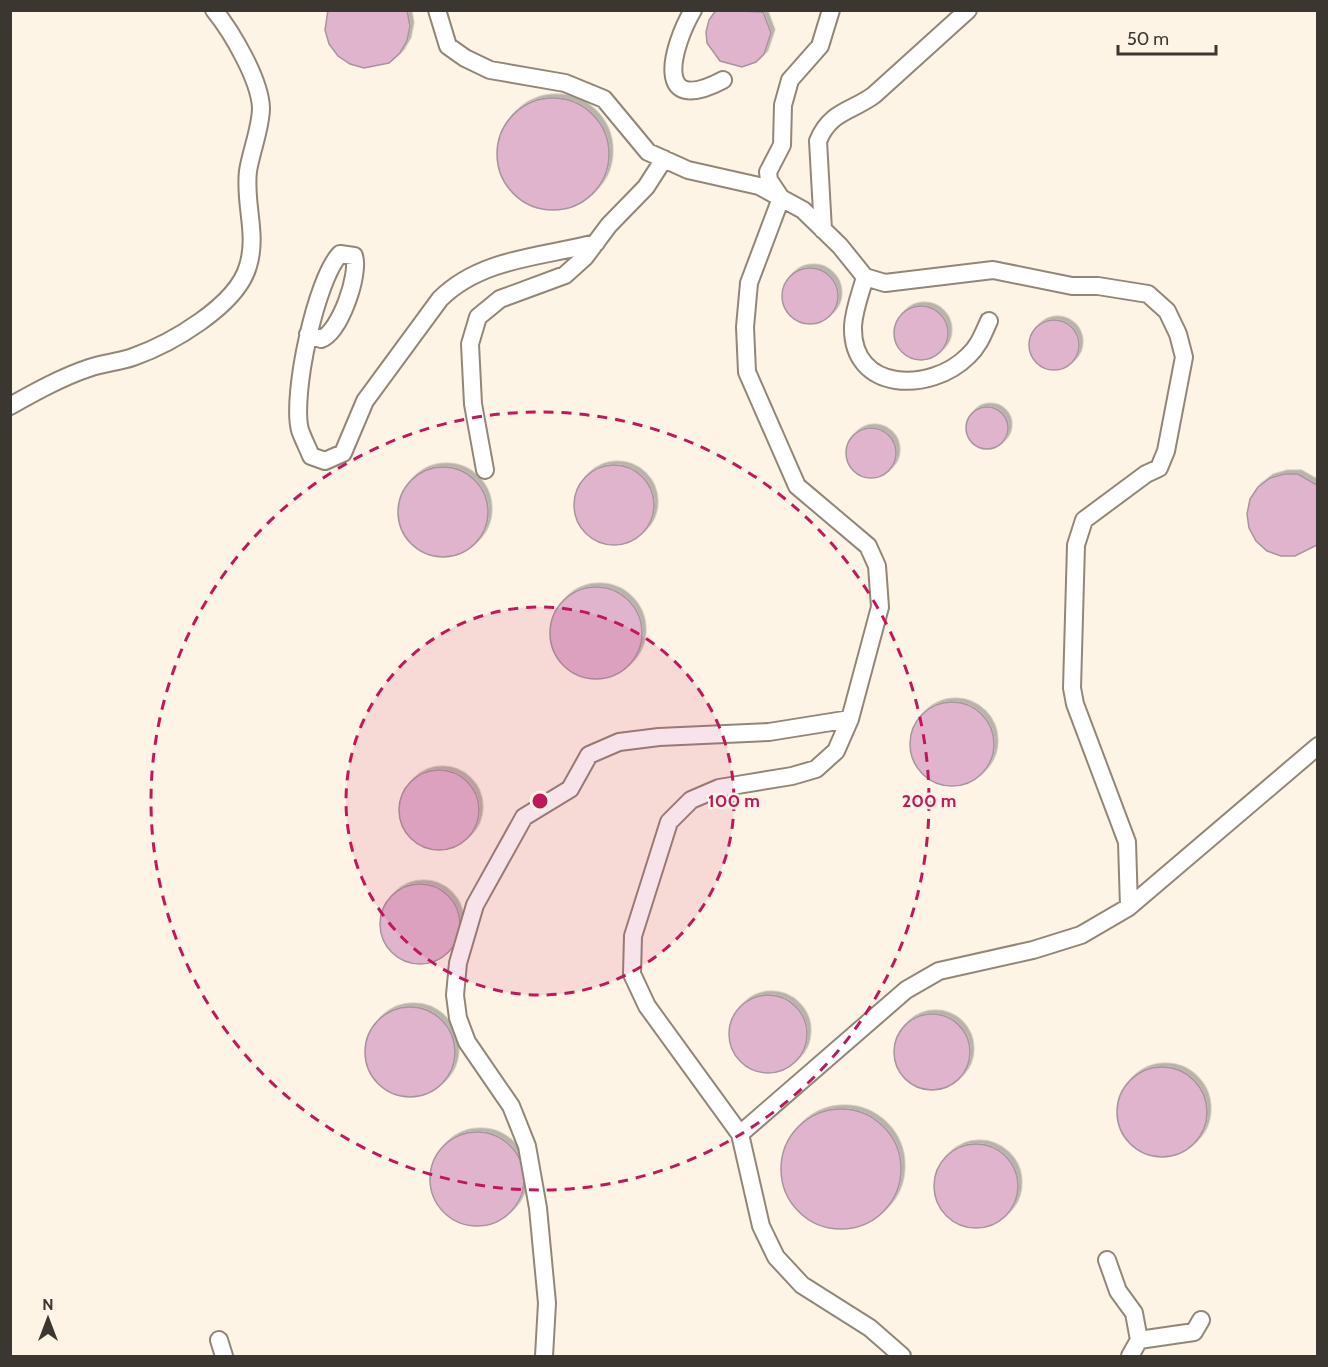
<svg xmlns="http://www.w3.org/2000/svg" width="1328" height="1367" font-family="Cabin,sans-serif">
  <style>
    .building { fill: #dfb4cc; stroke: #a7949e; stroke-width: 1.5; filter: url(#shadow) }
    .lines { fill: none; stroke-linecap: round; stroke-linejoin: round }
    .minor-casing { stroke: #928777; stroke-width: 20 }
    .minor { stroke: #fff; stroke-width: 16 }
    .ring { fill: none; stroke: #c2185b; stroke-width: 3; stroke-dasharray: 10 8 }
    .centre { fill: #c2185b; stroke: #fef4e6; stroke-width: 3 }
    .ring-label { font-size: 18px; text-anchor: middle; font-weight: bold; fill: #c2185b; stroke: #fef4e6; stroke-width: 5; stroke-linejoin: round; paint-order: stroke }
  </style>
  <defs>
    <filter id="shadow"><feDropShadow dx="3.5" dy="-3.5" stdDeviation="0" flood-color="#0004"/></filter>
  </defs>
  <rect width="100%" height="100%" fill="#fef4e6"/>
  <path class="building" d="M328,10H407L410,26L407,41L400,53L389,63L364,68L350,64L338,56L329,44L325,30Z
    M716,10L763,12L771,33L764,54L756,62L742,67L720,61L707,43L706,32L709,20Z
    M497 154a56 56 0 1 1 112 0a56 56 0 1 1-112 0Z
    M782 296a28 28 0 1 1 56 0a28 28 0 1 1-56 0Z
    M894 333a27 27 0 1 1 54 0a27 27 0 1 1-54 0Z
    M1029 345a25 25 0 1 1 50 0a25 25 0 1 1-50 0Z
    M966 428a21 21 0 1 1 42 0a21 21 0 1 1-42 0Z
    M846 453a25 25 0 1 1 50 0a25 25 0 1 1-50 0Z
    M574 505a40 40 0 1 1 80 0a40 40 0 1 1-80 0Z
    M398 512a45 45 0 1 1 90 0a45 45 0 1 1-90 0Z
    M1284,474H1298L1317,485V545L1295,556H1281L1267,551L1256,541L1249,528L1247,514L1250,499L1258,487L1270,478Z
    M550 633a46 46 0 1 1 92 0a46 46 0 1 1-92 0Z
    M910 744a42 42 0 1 1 84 0a42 42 0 1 1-84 0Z
    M399 810a40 40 0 1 1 80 0a40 40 0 1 1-80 0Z
    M380 924a40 40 0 1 1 80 0a40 40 0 1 1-80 0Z
    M729 1034a39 39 0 1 1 78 0a39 39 0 1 1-78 0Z
    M365 1052a45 45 0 1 1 90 0a45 45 0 1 1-90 0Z
    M894 1052a38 38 0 1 1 76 0a38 38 0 1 1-76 0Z
    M1117 1112a45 45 0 1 1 90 0a45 45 0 1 1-90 0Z
    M781 1169a60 60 0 1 1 120 0a60 60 0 1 1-120 0Z
    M430 1179a47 47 0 1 1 94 0a47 47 0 1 1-94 0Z
    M934 1186a42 42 0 1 1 84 0a42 42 0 1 1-84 0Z"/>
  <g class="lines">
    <g class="minor-casing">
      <path id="minor" d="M437,10L448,46L465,58L490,70L565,83L604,99L648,152L688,170L759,186L803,210L840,246L865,277L885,283L993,270L1072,286H1098L1148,294L1167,311L1178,334L1184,357L1166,451L1159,468L1146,474L1084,520L1076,545L1072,688L1075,704L1127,842L1129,907
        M693,10C671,48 653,117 723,80
        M831,10L820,46L790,80L783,105L782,145L768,172L769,180L781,198L749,283L745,327L747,372L797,486L868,546L877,566L880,607L850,719L836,751L816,769L792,776L719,788L691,800L669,822L633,936L632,974L647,1006L740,1134L761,1226L776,1257L802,1285L870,1328L902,1356
        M823,230L818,141C830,111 851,112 874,95L968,10
        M865,277C861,292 854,309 853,326C851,393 931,393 968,356C979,346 983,334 989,321
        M308,334L321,339C340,332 360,274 354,256L340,254C316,279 291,396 300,430C303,439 308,448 311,456L325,461L343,453L365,401L440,299C481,258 542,257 596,243
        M10,406C35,392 62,377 89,368C103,363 119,362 133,357C170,344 237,306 248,266C258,234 244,204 248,171C251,152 261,127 261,108C260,80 232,32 214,10
        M485,470L473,404L470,344L478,317L500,299L565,275L585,257L609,225L646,187L664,159
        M740,1134L906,990L939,971L1033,950L1081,935L1129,907L1318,746
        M1107,1260L1118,1291L1134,1313L1139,1340L1130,1356
        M219,1340L224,1356
        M1139,1340L1194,1332L1201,1320
        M544,1356L547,1303L538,1208L527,1146L511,1106L467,1042L458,1018L455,995L458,963L475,905L524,817L570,789L589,755L619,742L659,737L769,732L850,719"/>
    </g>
    <use href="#minor" class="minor"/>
  </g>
  <circle cx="540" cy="801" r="194" fill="#c2185b" fill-opacity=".12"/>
  <g class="ring">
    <circle cx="540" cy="801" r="194"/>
    <circle cx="540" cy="801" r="389"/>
  </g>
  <circle cx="540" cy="801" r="9" class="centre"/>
  <g class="ring-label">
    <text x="734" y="807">100 m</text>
    <text x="929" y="807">200 m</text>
  </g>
  <rect width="1328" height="1367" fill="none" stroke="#3b3730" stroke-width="24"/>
  <g transform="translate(48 1319)" stroke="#fef4e6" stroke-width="4.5" paint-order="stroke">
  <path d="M0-4.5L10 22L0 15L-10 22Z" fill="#3b3730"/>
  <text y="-9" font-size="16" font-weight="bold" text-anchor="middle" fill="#3b3730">N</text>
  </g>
  <path d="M1118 45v9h98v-9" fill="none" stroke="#3b3730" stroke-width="3"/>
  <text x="1127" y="45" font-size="18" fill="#3b3730" stroke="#fef4e6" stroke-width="4.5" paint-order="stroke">50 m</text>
</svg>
